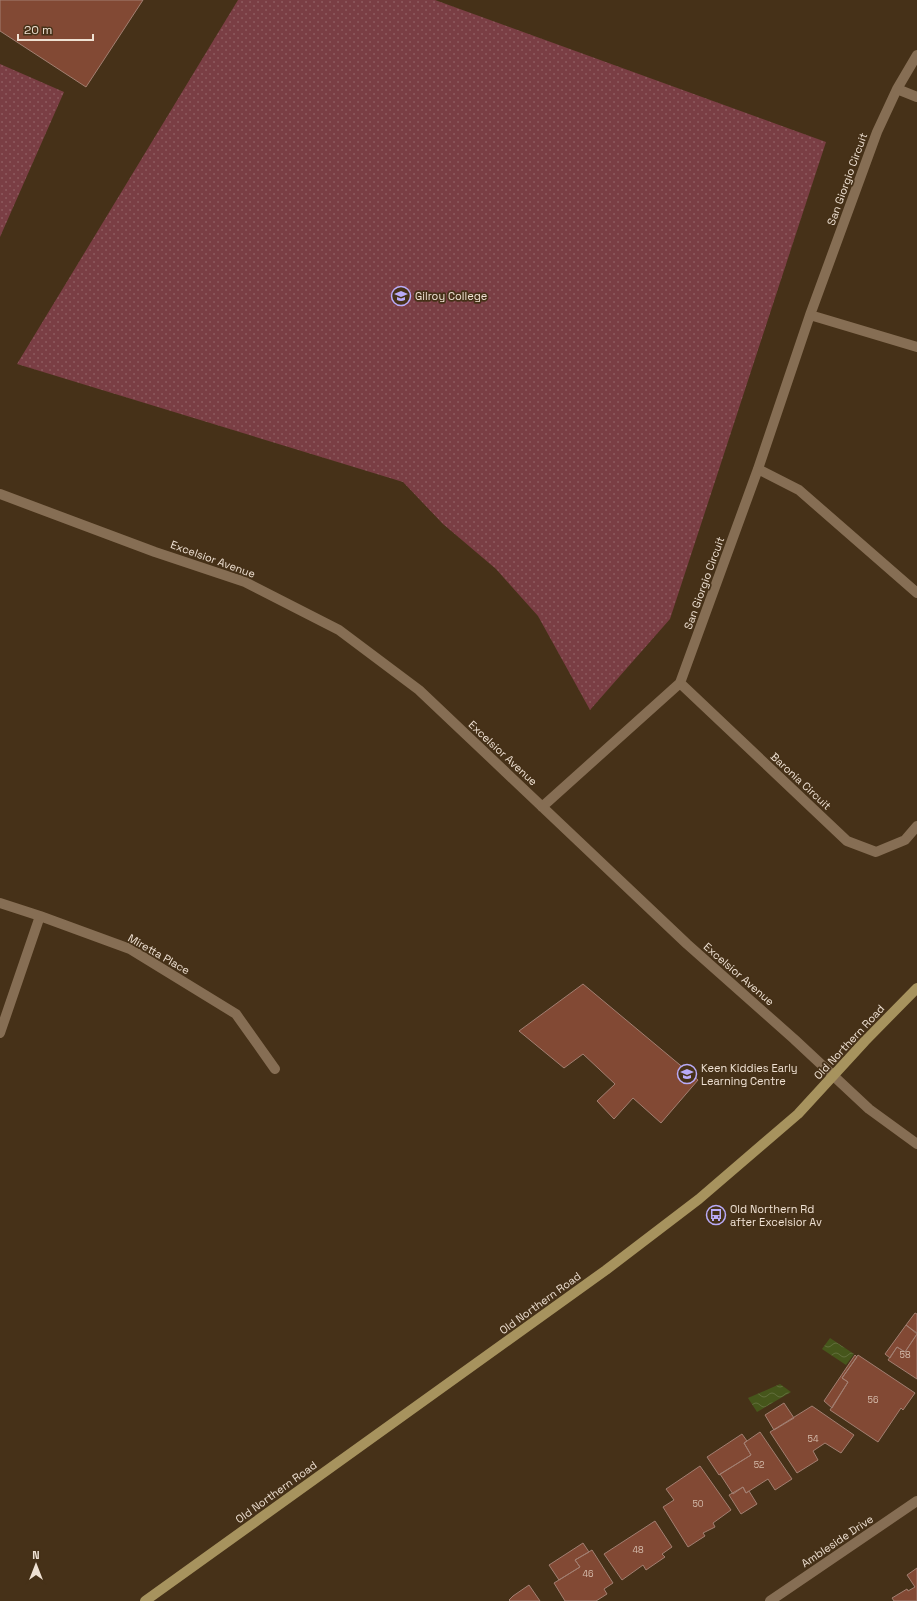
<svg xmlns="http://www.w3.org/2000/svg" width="917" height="1601" font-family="'Space Grotesk',sans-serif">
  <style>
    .green { fill: url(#green-dots) }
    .water { fill: url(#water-waves) }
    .building { fill: #824934; stroke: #a27f71 }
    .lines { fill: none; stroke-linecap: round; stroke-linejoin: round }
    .minor { stroke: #866e54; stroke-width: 10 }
    .major { stroke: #a7935e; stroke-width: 10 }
    .labels { text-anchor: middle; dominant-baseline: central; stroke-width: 3.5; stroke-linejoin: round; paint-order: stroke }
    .number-label { font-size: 9px; fill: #d4bbab }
    .street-label { font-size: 11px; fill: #efe1d3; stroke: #463118 }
    .poi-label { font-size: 11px; fill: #efe1d3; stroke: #463118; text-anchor: start }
  </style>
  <defs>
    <pattern id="green-dots" width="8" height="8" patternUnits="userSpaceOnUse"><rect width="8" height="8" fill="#7a3e44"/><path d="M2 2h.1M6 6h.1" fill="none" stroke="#8d5a5e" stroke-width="1.8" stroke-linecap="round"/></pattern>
    <pattern id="water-waves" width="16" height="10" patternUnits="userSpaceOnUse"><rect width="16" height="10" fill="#46561b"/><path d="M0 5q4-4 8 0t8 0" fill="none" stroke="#616e3b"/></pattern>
  </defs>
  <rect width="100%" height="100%" fill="#463118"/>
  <path class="green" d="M238,0H435L826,142L670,619L590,710L538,616L496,569L443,524L403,482L17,364Z
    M0,64L64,92L0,237Z"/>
  <path class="water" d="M830,1338L854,1354L846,1365L822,1349Z
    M780,1384L791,1392L757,1412L748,1398Z"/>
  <path class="building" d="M0,0H143L86,87L0,31Z
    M583,984L698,1080L661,1123L633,1098L614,1119L597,1101L615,1084L583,1054L564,1068L519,1031Z
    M915,1313L917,1314V1333L906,1325Z
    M906,1325L917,1334L905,1352L897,1347L890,1358L885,1354Z
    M917,1334V1379L888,1360L897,1347L905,1352Z
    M855,1355L857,1357L842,1378L848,1382L832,1408L824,1401Z
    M858,1355L915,1393L903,1410L901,1408L878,1442L830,1410L848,1382L842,1378Z
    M784,1403L794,1418L774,1430L765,1415Z
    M812,1406L854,1435L841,1453L825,1443L813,1451L818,1460L797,1473L770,1432Z
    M760,1432L792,1479L775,1490L768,1479L746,1493L743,1487L733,1494L720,1474L751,1455L744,1443Z
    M742,1434L747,1441L744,1443L751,1455L719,1475L707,1457Z
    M700,1466L731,1510L713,1523L715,1527L703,1533L705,1536L688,1547L663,1507L674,1500L666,1489Z
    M743,1487L746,1493L749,1491L757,1504L741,1514L729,1495Z
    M655,1521L672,1547L662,1554L665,1557L646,1570L643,1565L622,1580L604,1554Z
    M583,1543L589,1552L575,1560L580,1567L559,1580L549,1565Z
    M592,1550L613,1583L604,1589L607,1594L596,1601H565L554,1583L580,1567L575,1560Z
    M917,1568V1601H894L892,1598L907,1589L908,1591L915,1587L907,1575Z
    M529,1585L540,1601H510L509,1600L513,1596Z"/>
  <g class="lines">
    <path class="minor" d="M897,89L917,97
      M810,315L917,347
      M758,469L799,490L917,593
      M0,494L155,552L245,582L339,630L419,690L687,944L794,1039L869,1109L917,1144
      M680,683L847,841L876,852L905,840L917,826
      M542,807L680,683L758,469L810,315L877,132L897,89L917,55
      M0,903L40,916L130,949L236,1014L275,1069
      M0,1033L40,916
      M770,1601L917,1501"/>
    <path class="major" d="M145,1601L606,1270L699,1199L798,1114L865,1041L917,988"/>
  </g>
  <defs>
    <g id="school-ring" transform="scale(1)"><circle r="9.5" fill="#463118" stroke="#b9abf7" stroke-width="1.5"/><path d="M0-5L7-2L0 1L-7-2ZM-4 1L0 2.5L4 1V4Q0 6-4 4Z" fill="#b9abf7"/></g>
    <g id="bus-ring" transform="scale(1)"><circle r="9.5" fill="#463118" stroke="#b9abf7" stroke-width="1.5"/><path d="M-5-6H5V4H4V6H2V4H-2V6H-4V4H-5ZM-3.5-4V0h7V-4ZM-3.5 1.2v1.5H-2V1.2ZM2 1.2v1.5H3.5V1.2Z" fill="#b9abf7"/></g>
  </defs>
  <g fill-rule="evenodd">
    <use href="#school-ring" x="401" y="296"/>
    <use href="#school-ring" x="687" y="1074"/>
    <use href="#bus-ring" x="716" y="1215"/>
  </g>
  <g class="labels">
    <g class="number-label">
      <text x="905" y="1355">58</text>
      <text x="873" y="1400">56</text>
      <text x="813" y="1439">54</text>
      <text x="759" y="1465">52</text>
      <text x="698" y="1504">50</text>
      <text x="638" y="1550">48</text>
      <text x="588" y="1574">46</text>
    </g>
    <g class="street-label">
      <text transform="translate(847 179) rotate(-70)">San Giorgio Circuit</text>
      <text transform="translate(213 559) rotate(20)">Excelsior Avenue</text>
      <text transform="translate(704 583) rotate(-70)">San Giorgio Circuit</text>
      <text transform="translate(503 753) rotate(43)">Excelsior Avenue</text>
      <text transform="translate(801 781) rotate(43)">Baronia Circuit</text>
      <text transform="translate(159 954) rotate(30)">Miretta Place</text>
      <text transform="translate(739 974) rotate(41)">Excelsior Avenue</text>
      <text transform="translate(849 1042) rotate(-47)">Old Northern Road</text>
      <text transform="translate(540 1303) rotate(-36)">Old Northern Road</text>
      <text transform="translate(276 1492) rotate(-36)">Old Northern Road</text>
      <text transform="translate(837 1541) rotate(-34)">Ambleside Drive</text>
    </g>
    <g class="poi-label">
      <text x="415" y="296">Gilroy College</text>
      <text x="701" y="1068">Keen Kiddies Early<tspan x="701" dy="13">Learning Centre</tspan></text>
      <text x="730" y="1209">Old Northern Rd<tspan x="730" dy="13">after Excelsior Av</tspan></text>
    </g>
  </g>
  <g transform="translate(36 1565)" stroke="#463118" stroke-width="3" paint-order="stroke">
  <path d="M0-3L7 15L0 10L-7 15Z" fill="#efe1d3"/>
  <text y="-6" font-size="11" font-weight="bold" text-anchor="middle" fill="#efe1d3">N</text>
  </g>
  <path d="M18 34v6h75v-6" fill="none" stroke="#efe1d3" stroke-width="2"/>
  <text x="24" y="34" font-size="12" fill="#efe1d3" stroke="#463118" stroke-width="3" paint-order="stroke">20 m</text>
</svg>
